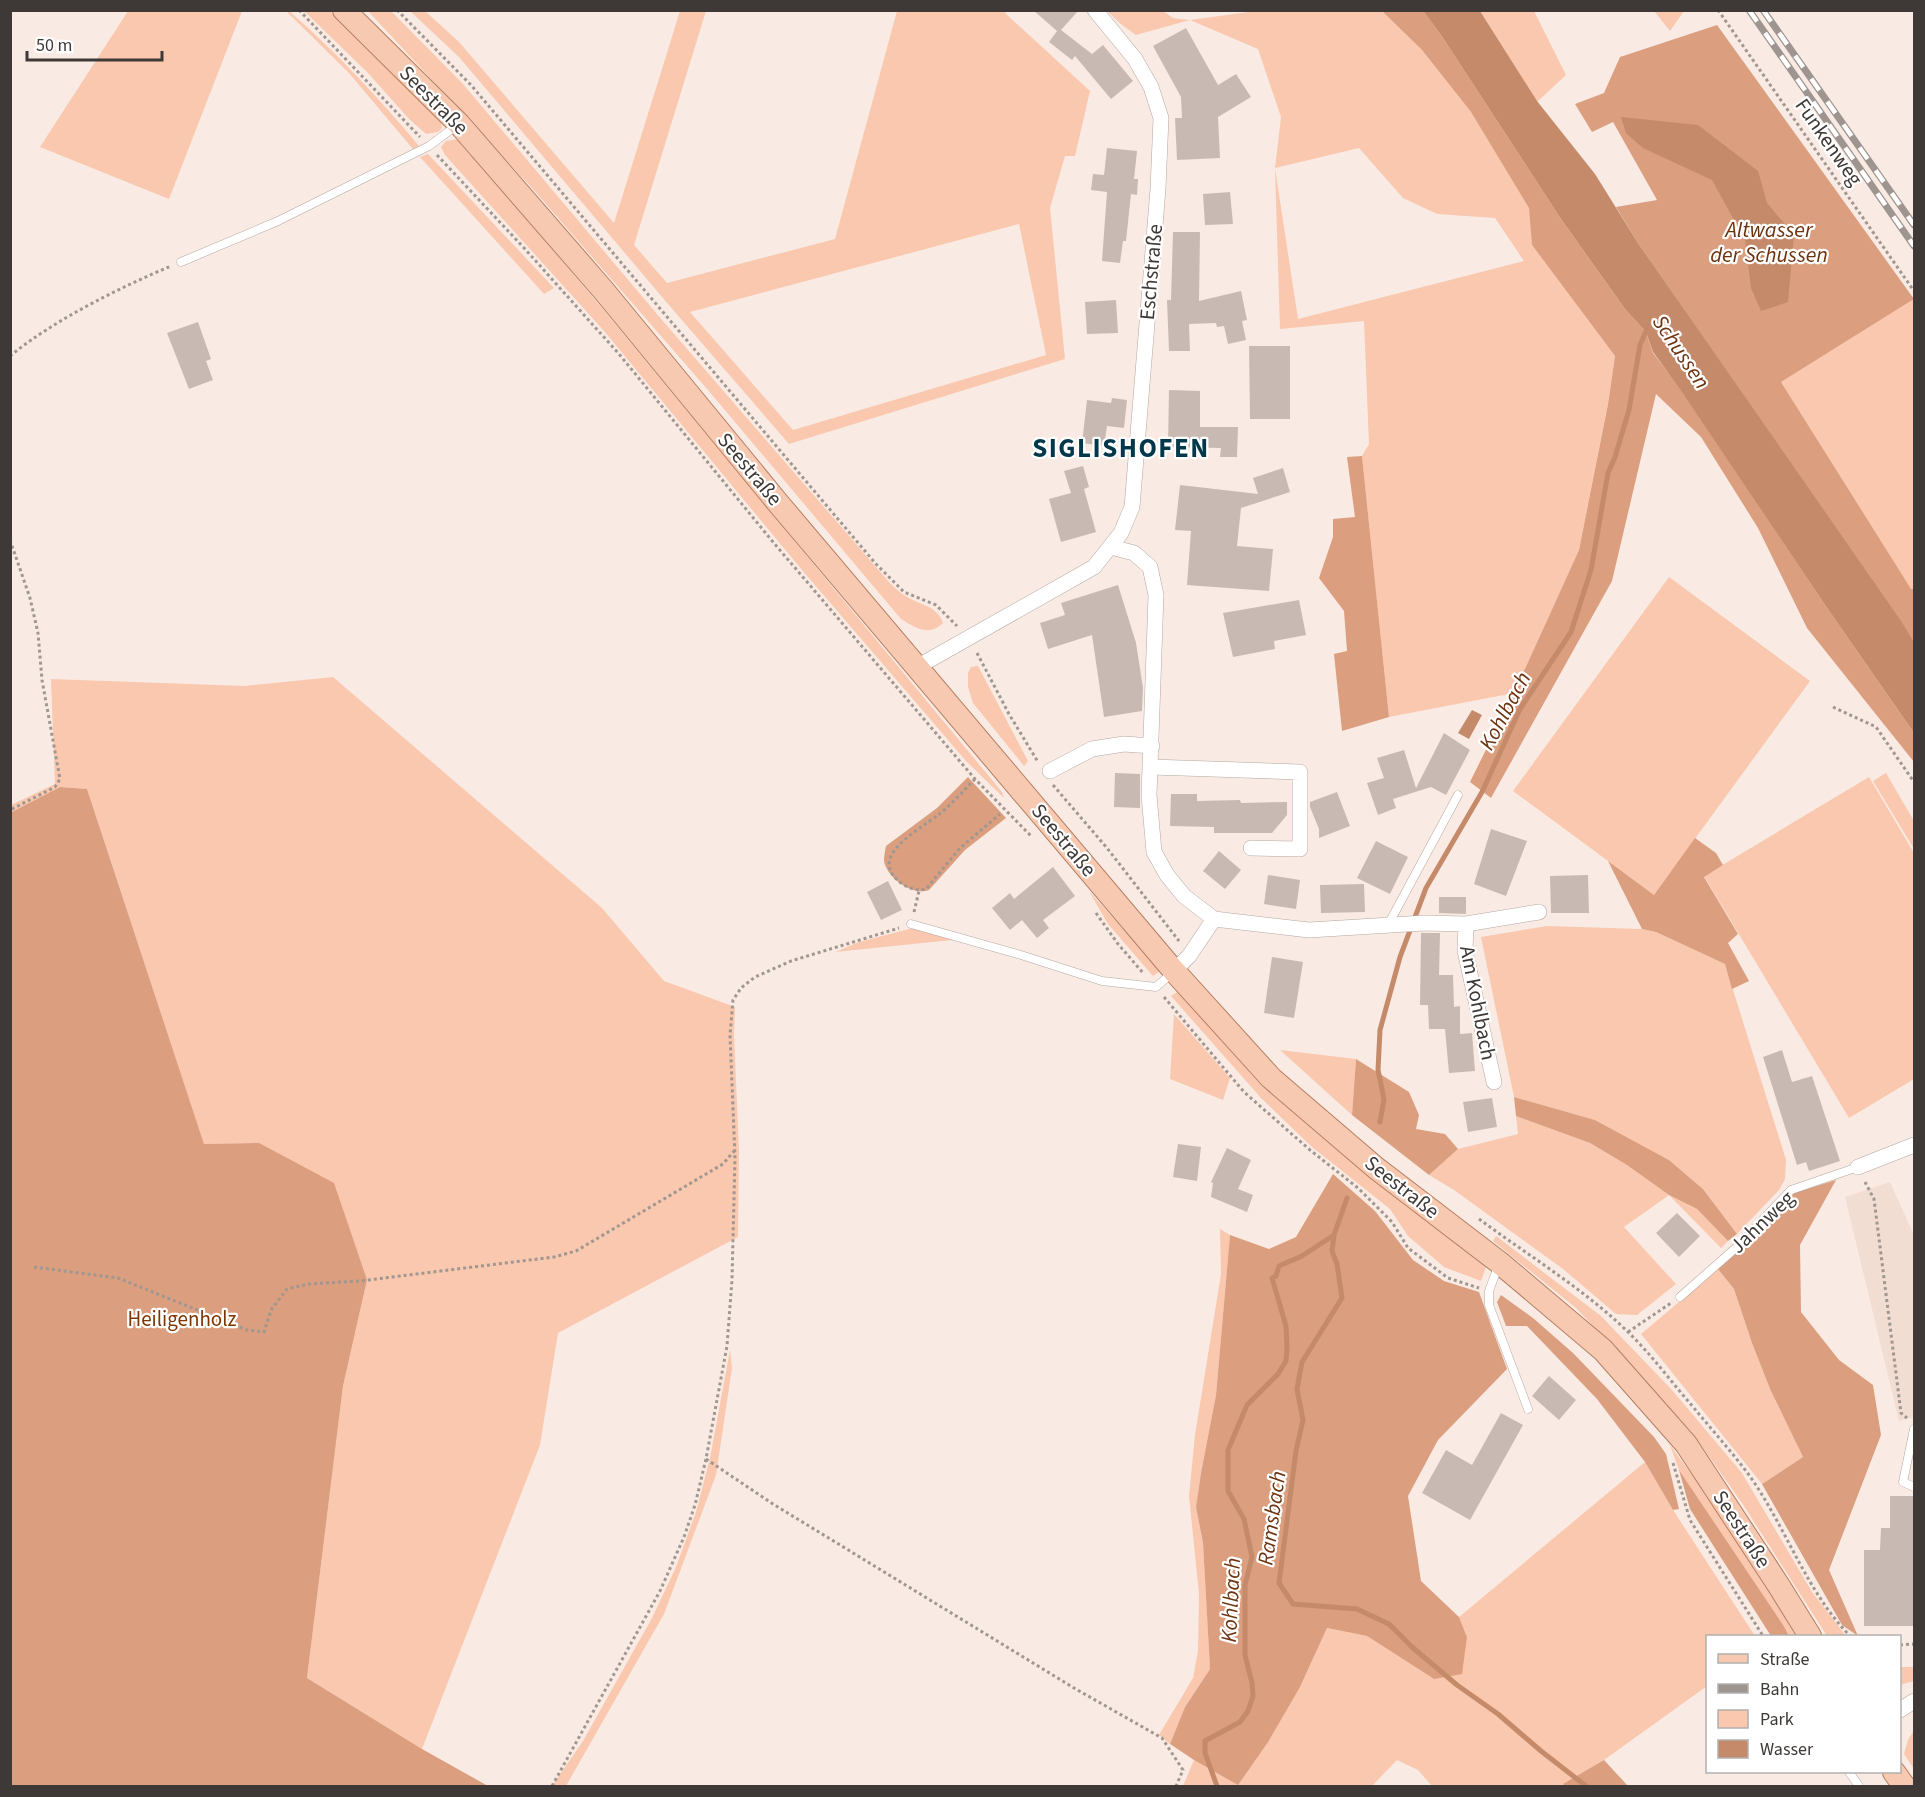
<svg xmlns="http://www.w3.org/2000/svg" width="1925" height="1797" font-family="'Source Sans 3',sans-serif">
  <style>
    .built { fill: #f2ddd2 }
    .green { fill: #f9c8ae; fill-rule: evenodd }
    .forest { fill: #db9e7e }
    .water { fill: #c58a6a }
    .lines { fill: none; stroke-linecap: round; stroke-linejoin: round }
    .stream { stroke: #c58a6a; stroke-width: 5 }
    .building { fill: #c8bab3 }
    .lane-casing { stroke: #b4a7a0; stroke-width: 9 }
    .street-casing { stroke: #b4a7a0; stroke-width: 16 }
    .primary-casing { stroke: #b27f63; stroke-width: 24 }
    .path { stroke: #a09791; stroke-width: 3; stroke-dasharray: 3 3; stroke-linecap: butt }
    .lane { stroke: #fff; stroke-width: 8 }
    .street { stroke: #fff; stroke-width: 15 }
    .primary { stroke: #f7c9b0; stroke-width: 22 }
    .rail-casing { stroke: #9f9590; stroke-width: 7 }
    .rail { stroke: #fff; stroke-width: 4.5; stroke-dasharray: 14; stroke-linecap: butt }
    .labels { text-anchor: middle; dominant-baseline: central; stroke-width: 4.5; stroke-linejoin: round; paint-order: stroke }
    .street-label { font-size: 21px; fill: #3e3936; stroke: #fff }
    .park-label { font-size: 21px; fill: #7e3600; stroke: #fff }
    .water-label { font-size: 22px; font-style: italic; fill: #6b330e; stroke: #fff }
    .district-label { font-size: 27px; font-weight: bold; letter-spacing: 1.5px; fill: #03374a; stroke: #fff }
  </style>
  <rect width="100%" height="100%" fill="#f9ebe4"/>
  <path class="built" d="M1890,1182L1914,1235V1417L1899,1421L1845,1197Z"/>
  <path class="green" d="M128,11H242L169,199L40,147Z
    M286,11H289C336,52 379,98 419,146L413,149L348,72Z
    M304,11H330L419,97L441,123L442,128L438,132L426,134L409,119L368,73Z
    M368,11H391L463,84L662,320L889,582C894,587 899,592 904,595C918,605 937,605 943,623C929,637 916,628 901,619L708,390L532,188Z
    M410,11H425L459,42L614,223L680,11H706L634,245L667,283L835,239L897,11H1006L1005,13L1090,91L1075,156H1065L1050,208L1065,359L789,444L668,304L459,57ZM1019,224L1046,355L793,430L690,312Z
    M1107,11H1163L1173,18L1190,20L1256,11H1382L1422,50L1471,112L1530,208L1532,245L1615,356L1608,403L1579,550L1514,693L1389,717L1362,456L1369,444L1364,321L1280,329L1275,168L1281,117L1258,49L1190,20L1136,35L1122,25ZM1359,148L1403,198L1437,214L1495,218L1524,261L1298,319L1275,168Z
    M1480,11H1534L1566,75L1537,102Z
    M1654,11H1684L1670,31Z
    M458,139L596,301L1002,792L1004,798L966,761L802,570L604,331L445,155L441,147L446,141Z
    M428,154L554,288L544,294L420,157Z
    M1914,299V589L1911,590L1781,382Z
    M1669,577L1810,681L1654,895L1513,791Z
    M978,666L1028,761L1024,766L973,703L968,687V673L971,667Z
    M333,677L602,908L664,981L735,1007L734,1034L739,1151L738,1237L558,1333L540,1445L422,1749L307,1678L343,1386L367,1280L259,1143L204,1144L87,789L60,787L11,813V805L55,784L51,679L244,686Z
    M1886,773L1914,821V849L1873,781Z
    M1869,777L1914,853V1079L1849,1118L1704,876Z
    M1089,891L1160,971L1153,976L1108,924Z
    M1547,926L1642,929L1656,932L1725,964L1786,1160L1785,1179L1779,1190L1737,1234L1703,1189L1669,1160L1595,1120L1514,1097L1481,937Z
    M913,928L962,939L835,952L859,942Z
    M1179,991L1482,1257L1486,1267L1481,1281L1444,1267L1408,1236L1390,1209L1312,1147L1261,1098L1171,996Z
    M1174,1014L1230,1078L1223,1100L1170,1079Z
    M1280,1050L1356,1059L1352,1115Z
    M1516,1116L1590,1143L1627,1165L1669,1195L1697,1209L1728,1241L1721,1248L1669,1195L1624,1227L1676,1284L1637,1315L1616,1314L1563,1269L1454,1190L1429,1175L1458,1149L1518,1134Z
    M1220,1229L1230,1235L1216,1395L1201,1473L1196,1507L1203,1543L1210,1669L1185,1707L1170,1744L1159,1735L1193,1678L1198,1651L1199,1594L1189,1496L1195,1435L1221,1274Z
    M1496,1236L1601,1316L1672,1390L1742,1473L1812,1592L1846,1636H1827L1742,1503L1691,1431L1576,1308L1493,1241Z
    M1718,1269L1734,1289L1752,1343L1770,1389L1803,1457L1762,1484L1641,1334Z
    M730,1350L732,1368L716,1475L664,1614L566,1786H552L583,1741L652,1618L676,1567L696,1512L710,1458Z
    M1670,1445L1735,1534L1796,1636H1789L1679,1470Z
    M1645,1462L1673,1510L1755,1636H1708L1707,1686L1604,1760L1564,1784L1565,1786H1432L1418,1770L1397,1760L1372,1786H1183L1194,1760L1238,1784L1300,1687L1327,1628L1367,1636L1434,1679L1467,1637L1459,1617Z
    M1914,1650V1681L1900,1685V1667H1914Z
    M1914,1730V1769L1904,1754L1908,1740Z"/>
  <path class="forest" d="M1382,11H1423L1441,35L1561,219L1625,309L1646,332L1653,353L1680,388L1825,605L1914,733V762L1807,628L1758,528L1701,437L1656,394L1612,581L1491,798L1470,782L1514,693L1579,550L1608,404L1615,356L1532,245L1529,208L1471,112L1422,50Z
    M1717,25L1914,299L1781,382L1911,589H1914V642L1638,243L1616,207L1657,200L1613,122L1592,132L1575,104L1604,93L1620,57Z
    M1362,456L1389,717L1342,731L1334,654L1347,651L1344,611L1319,578L1333,537V519L1355,517L1347,457Z
    M968,777L1006,818L965,850L929,890C912,896 887,878 884,861C884,856 885,851 886,846L937,808Z
    M60,787L87,789L204,1144L259,1143L334,1183L367,1280L343,1386L307,1678L422,1749L488,1786H11L10,813Z
    M1695,838L1716,853L1723,865L1704,877L1738,934L1728,943L1749,981L1732,989L1725,964L1656,932L1642,929L1608,861L1654,895Z
    M1356,1059L1409,1092L1419,1115L1416,1129L1445,1134L1458,1149L1429,1175L1352,1115Z
    M1514,1097L1595,1120L1669,1160L1703,1189L1737,1234L1728,1241L1697,1209L1669,1195L1627,1165L1590,1143L1516,1116Z
    M1333,1174L1375,1211L1413,1260L1444,1281L1479,1292L1507,1369L1438,1440L1408,1496L1421,1581L1459,1617L1467,1637L1462,1674L1434,1679L1367,1636L1327,1628L1300,1687L1268,1742L1238,1785L1194,1760L1170,1744L1185,1707L1210,1669L1203,1543L1196,1507L1201,1473L1216,1395L1230,1235L1269,1249L1296,1237Z
    M1836,1180L1800,1245L1801,1312L1839,1360L1873,1385L1881,1435L1829,1570L1858,1636L1842,1625L1762,1484L1803,1457L1770,1389L1752,1343L1734,1289L1718,1269L1794,1193Z
    M1501,1295L1533,1318L1573,1353L1654,1437L1666,1454L1679,1509L1673,1510L1645,1462L1597,1399L1527,1326H1506L1497,1302Z
    M1679,1470L1783,1625L1789,1636H1771L1690,1509Z
    M1604,1760L1628,1786H1565L1563,1784Z"/>
  <path class="water" d="M1423,11H1480L1537,101L1595,174L1638,243L1901,621L1914,642V733L1825,605L1680,389L1653,352L1646,332L1625,309L1561,219L1441,35Z
    M1621,117L1698,125L1758,171L1767,203L1794,235L1788,302L1761,311L1751,288L1745,240L1712,180L1643,148L1626,133Z
    M1472,710L1482,715L1469,739L1458,733Z"/>
  <g class="lines">
    <path class="stream" d="M1380,1122L1384,1099L1378,1070L1380,1030L1400,957L1426,888L1482,792L1520,709L1571,632L1591,570L1608,473L1615,457L1629,410L1640,345L1648,327
      M1334,1235L1332,1251L1337,1264L1342,1298L1302,1362L1297,1389L1303,1420L1296,1451L1279,1583L1293,1604L1357,1609L1389,1624L1412,1647L1457,1685L1498,1714L1541,1751L1586,1786
      M1217,1786L1205,1753V1741L1240,1722L1248,1711L1253,1696L1252,1683L1245,1655V1585L1252,1557L1244,1519L1228,1491V1450L1247,1405L1278,1374L1286,1361L1287,1348L1286,1326L1272,1278L1276,1276L1279,1266L1302,1256L1334,1235L1347,1198"/>
  </g>
  <path class="building" d="M1033,10H1079L1061,30L1092,54L1103,45L1133,81L1111,99L1075,56L1072,60L1049,42L1057,31Z
    M1186,28L1218,85L1236,74L1251,97L1218,117L1220,158L1177,160L1175,118H1182L1181,97L1153,46Z
    M1107,148L1137,151L1134,179H1138L1137,195L1131,194L1126,241H1123L1120,263L1102,261L1107,192L1091,190L1093,174L1104,175Z
    M1230,192L1233,224L1205,225L1203,194Z
    M1173,232H1200L1199,301L1241,291L1247,320L1242,321L1246,340L1228,344L1224,326L1217,327L1216,323L1189,324L1190,351H1169L1167,300H1171Z
    M1116,300L1118,333L1087,334L1085,302Z
    M198,322L211,359L206,361L213,380L189,389L167,333Z
    M1249,346H1290V419H1250Z
    M1169,390L1200,391V427H1238L1237,457H1220L1221,448L1168,447Z
    M1112,398L1127,400L1124,428L1107,426L1104,446L1082,443L1087,400L1111,403Z
    M1083,466L1089,487L1084,489L1096,532L1061,542L1049,499L1071,493L1064,471Z
    M1283,468L1290,492L1241,508L1237,546L1273,549L1269,591L1187,585L1191,531L1175,530L1180,485L1258,494L1253,478Z
    M1118,585L1136,643L1143,688L1142,711L1104,717L1092,635L1048,649L1040,623L1065,615L1061,603Z
    M1299,600L1306,635L1274,641L1275,649L1233,657L1223,613Z
    M1444,733L1470,750L1446,795L1431,787L1393,799L1396,808L1378,815L1367,783L1384,778L1377,758L1404,750L1416,788Z
    M1115,773L1140,774V808L1114,807Z
    M1337,792L1350,826L1319,838V829L1310,807V802Z
    M1171,794H1197V801L1240,800L1241,803L1287,802V815L1272,833H1214V827L1170,826Z
    M1491,829L1527,841L1506,896L1474,884Z
    M1376,841L1408,857L1390,894L1357,878Z
    M1219,851L1241,870L1225,889L1203,871Z
    M1053,867L1075,896L1043,920L1049,928L1037,938L1022,920L1010,930L992,908L1010,893L1014,899Z
    M1268,875L1300,880L1296,909L1264,904Z
    M1588,875L1589,913H1551L1550,876Z
    M888,881L902,910L881,920L867,892Z
    M1364,884L1365,912L1321,913L1320,885Z
    M1439,897H1466V914L1439,913Z
    M1421,933H1440L1439,975H1453L1454,1007L1460,1006V1034L1472,1033L1475,1071L1449,1073L1445,1029H1429L1428,1005H1420Z
    M1272,957L1303,962L1294,1018L1264,1013Z
    M1782,1050L1792,1082L1812,1076L1840,1161L1809,1171L1806,1162L1797,1165L1763,1057Z
    M1492,1098L1497,1127L1468,1132L1463,1102Z
    M1178,1144L1201,1147L1197,1181L1173,1177Z
    M1227,1148L1251,1160L1238,1189L1253,1195L1247,1212L1211,1197L1213,1183L1211,1182Z
    M1677,1213L1700,1236L1679,1257L1656,1233Z
    M1549,1376L1576,1400L1559,1420L1532,1396Z
    M1501,1413L1523,1425L1470,1520L1422,1493L1446,1450L1472,1465Z
    M1890,1496H1914V1626H1864V1550H1880L1881,1528H1890Z"/>
  <g class="lines">
    <g class="lane-casing">
      <path id="lane" d="M181,262L278,221L429,146L456,126
        M911,924L1021,955L1102,981L1156,987L1173,972
        M1388,925L1458,795
        M1499,1264L1489,1291V1305L1528,1409
        M1680,1297L1738,1246L1791,1190L1858,1167
        M1914,1429L1903,1482L1914,1487
        M1849,1772L1859,1786"/>
    </g>
    <g class="street-casing">
      <path id="street" d="M1111,547L1134,553L1150,567L1156,595L1149,795L1154,852L1167,875L1184,896L1214,919
        M917,667L1094,567L1121,533L1132,507L1158,189L1161,118L1151,87L1135,59L1095,10
        M1151,767L1300,772V849L1251,848
        M1050,771L1092,749L1124,744L1152,746
        M1214,919L1309,930L1424,923L1466,924L1539,912
        M1466,924L1465,951L1494,1082
        M1174,971L1189,956L1214,919
        M1858,1167L1914,1145
        M1900,1710L1914,1701"/>
    </g>
    <g class="primary-casing">
      <path id="primary" d="M344,10L459,124L604,291L778,503L1174,971L1271,1078L1376,1168L1500,1263L1603,1350L1686,1444L1779,1586L1810,1636
        M1894,1772L1904,1786"/>
    </g>
    <path class="path" d="M299,10L420,137
      M397,10L471,85L876,564L904,592L936,605L957,626
      M1718,10L1914,291
      M437,155L525,249L619,354L773,542L975,779L1032,837
      M10,356C54,320 119,288 171,266
      M10,540L30,598L38,633L42,680L60,779L55,787L10,810
      M977,653L1009,714L1038,762
      M1833,707L1876,727L1914,782
      M975,779C963,791 951,805 938,815C918,831 863,858 904,885C911,889 919,891 926,889L960,848L1000,814
      M1053,785L1107,848L1179,941
      M914,912L919,891
      M1096,913L1118,944L1144,974
      M1164,997L1244,1092L1310,1150L1358,1188L1392,1222L1408,1248L1448,1278L1479,1288
      M1865,1182L1874,1199L1901,1413L1907,1418
      M1479,1219C1529,1256 1584,1289 1628,1332C1652,1355 1672,1383 1694,1408C1712,1430 1732,1452 1749,1475C1786,1527 1806,1591 1850,1636
      M34,1267L118,1278L247,1330L264,1332L271,1310L287,1289L309,1284L360,1281L554,1257L576,1251L723,1164L735,1150
      M1628,1332L1671,1303
      M706,1459L773,1504L1074,1688L1162,1738L1183,1770L1176,1786
      M1673,1463L1690,1520L1763,1636
      M1900,1645L1914,1644
      M552,1786L660,1591L684,1537L695,1505L706,1459L727,1346L732,1280L735,1157L730,1035L733,1000L741,988L755,977L791,961L899,928"/>
    <use href="#lane" class="lane"/>
    <use href="#street" class="street"/>
    <use href="#primary" class="primary"/>
    <g class="rail-casing">
      <path id="rail" d="M1749,10L1914,246
        M1763,10L1914,225"/>
    </g>
    <use href="#rail" class="rail"/>
  </g>
  <g class="labels">
    <g class="street-label">
      <text transform="translate(434 100) rotate(45)">Seestraße</text>
      <text transform="translate(1829 142) rotate(55)">Funkenweg</text>
      <text transform="translate(1151 272) rotate(-85)">Eschstraße</text>
      <text transform="translate(750 469) rotate(50)">Seestraße</text>
      <text transform="translate(1064 840) rotate(50)">Seestraße</text>
      <text transform="translate(1478 1003) rotate(79)">Am Kohlbach</text>
      <text transform="translate(1402 1187) rotate(38)">Seestraße</text>
      <text transform="translate(1762 1222) rotate(-44)">Jahnweg</text>
      <text transform="translate(1742 1529) rotate(57)">Seestraße</text>
    </g>
    <g class="park-label">
      <text x="182" y="1319">Heiligenholz</text>
    </g>
    <g class="water-label">
      <text x="1769" y="230">Altwasser<tspan x="1769" dy="25">der Schussen</tspan></text>
      <text transform="translate(1681 352) rotate(56)">Schussen</text>
      <text transform="translate(1505 711) rotate(-62)">Kohlbach</text>
      <text transform="translate(1272 1518) rotate(-82)">Ramsbach</text>
      <text transform="translate(1231 1600) rotate(-87)">Kohlbach</text>
    </g>
    <g class="district-label">
      <text x="1121" y="448">SIGLISHOFEN</text>
    </g>
  </g>
  <rect width="1925" height="1797" fill="none" stroke="#3e3936" stroke-width="24"/>
  <rect x="1706" y="1635" width="195" height="138" fill="#ffffff" stroke="#b2b0af" stroke-width="1.5"/>
  <rect x="1718" y="1654" width="30" height="9" fill="#f7c9b0" stroke="#b2b0af" stroke-width="1.5"/>
  <text x="1760" y="1665" font-size="18" fill="#3e3936">Straße</text>
  <rect x="1718" y="1684" width="30" height="9" fill="#9f9590" stroke="#b2b0af" stroke-width="1.5"/>
  <text x="1760" y="1695" font-size="18" fill="#3e3936">Bahn</text>
  <rect x="1718" y="1710" width="30" height="18" fill="#f9c8ae" stroke="#b2b0af" stroke-width="1.5"/>
  <text x="1760" y="1725" font-size="18" fill="#3e3936">Park</text>
  <rect x="1718" y="1740" width="30" height="18" fill="#c58a6a" stroke="#b2b0af" stroke-width="1.5"/>
  <text x="1760" y="1755" font-size="18" fill="#3e3936">Wasser</text>
  <path d="M27 51v9h135v-9" fill="none" stroke="#3e3936" stroke-width="3"/>
  <text x="36" y="51" font-size="18" fill="#3e3936" stroke="#ffffff" stroke-width="4.5" paint-order="stroke">50 m</text>
</svg>
